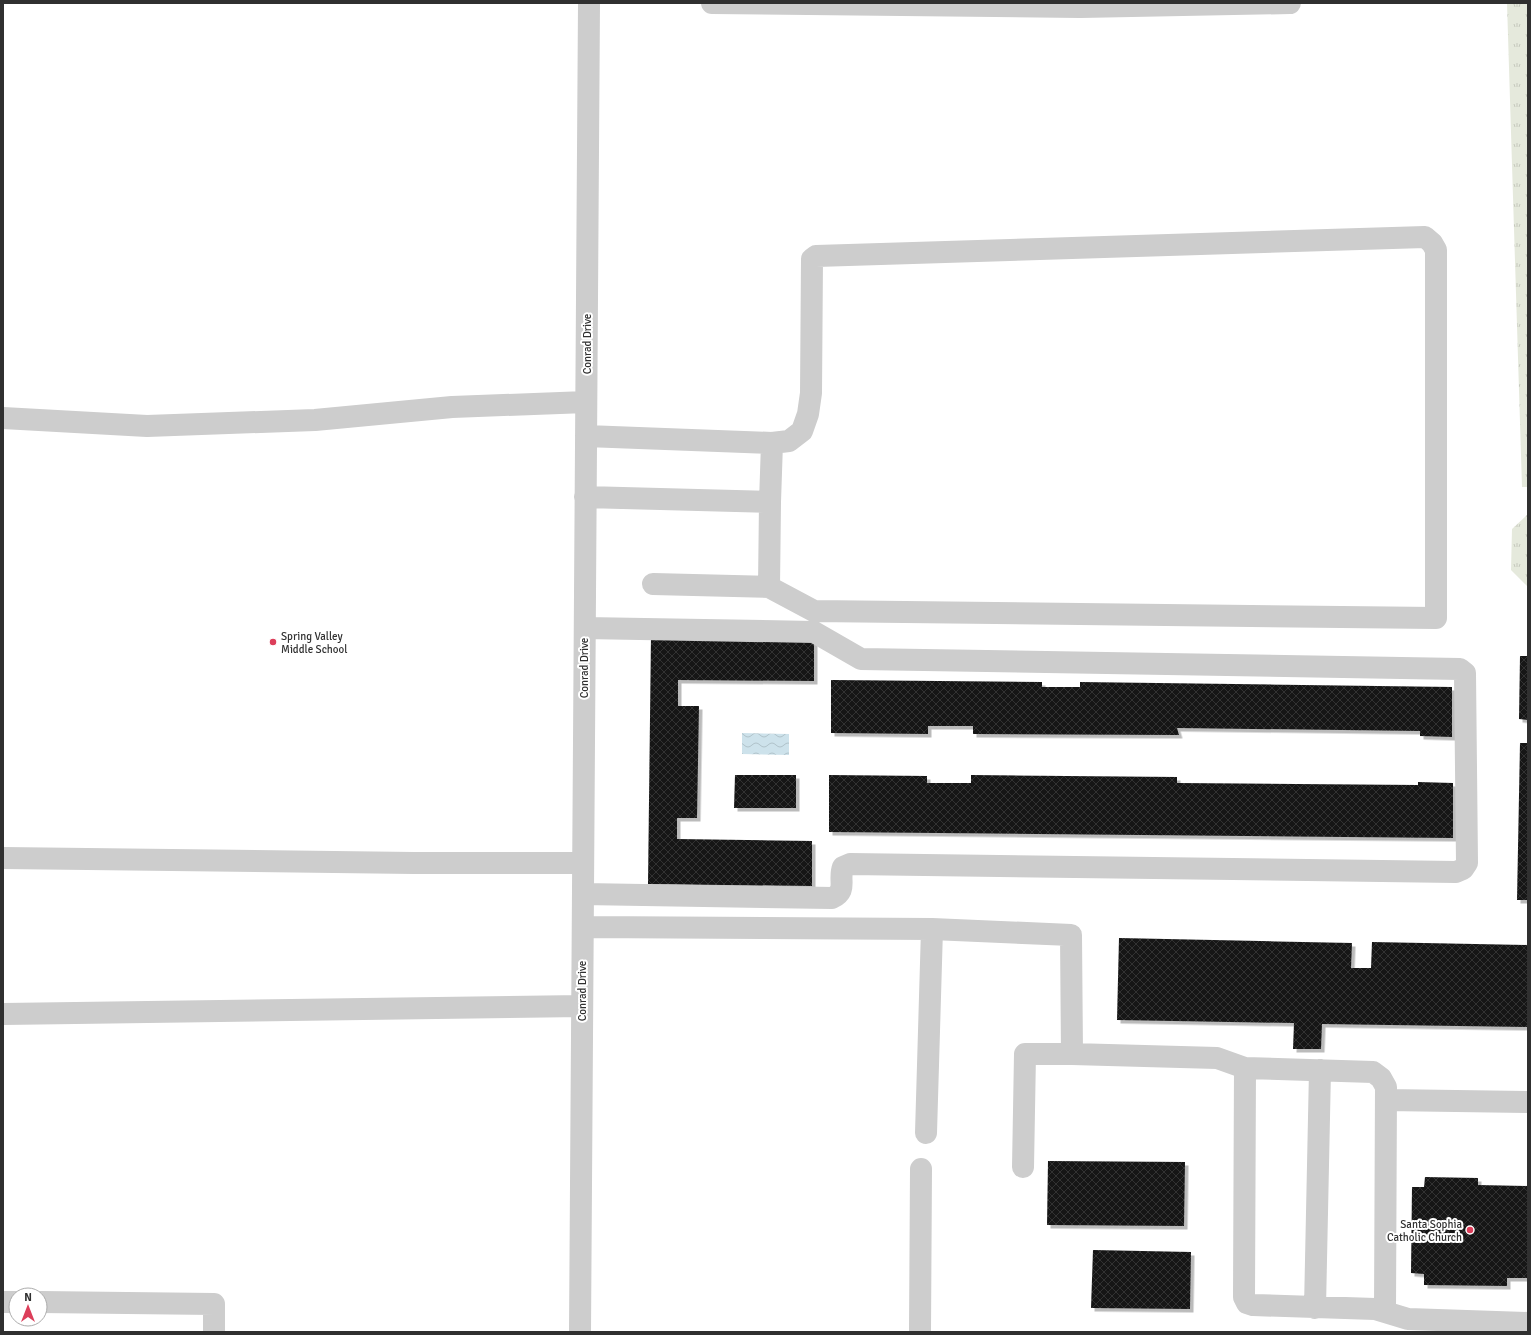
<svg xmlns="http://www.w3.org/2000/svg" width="1531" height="1335" font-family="Signika,sans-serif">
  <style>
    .park { fill: url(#park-tufts) }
    .water { fill: url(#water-waves) }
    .building { fill: url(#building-cross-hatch); filter: url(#shadow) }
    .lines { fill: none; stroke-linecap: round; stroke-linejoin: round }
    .minor { stroke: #cdcdcd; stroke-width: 22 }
    .poi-dot { fill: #dc3e5a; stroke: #fff; stroke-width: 1.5 }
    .labels { text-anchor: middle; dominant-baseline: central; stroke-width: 4; stroke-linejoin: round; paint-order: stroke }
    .street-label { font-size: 11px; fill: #303030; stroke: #fff }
    .poi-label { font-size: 11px; fill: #303030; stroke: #fff; text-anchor: start }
  </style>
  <defs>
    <pattern id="park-tufts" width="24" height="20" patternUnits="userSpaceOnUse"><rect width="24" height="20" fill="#e5e9dc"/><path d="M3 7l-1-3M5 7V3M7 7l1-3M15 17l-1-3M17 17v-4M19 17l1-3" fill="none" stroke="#c5c8bd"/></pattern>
    <pattern id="water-waves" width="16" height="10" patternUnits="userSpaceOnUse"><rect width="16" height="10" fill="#cde2eb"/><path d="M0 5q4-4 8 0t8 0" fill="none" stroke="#b0c2ca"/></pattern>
    <pattern id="building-cross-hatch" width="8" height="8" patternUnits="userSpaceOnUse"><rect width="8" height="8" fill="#171717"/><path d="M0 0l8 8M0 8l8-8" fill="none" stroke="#303030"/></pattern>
    <filter id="shadow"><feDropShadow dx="3.5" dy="3.5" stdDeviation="0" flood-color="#0004"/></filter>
  </defs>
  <rect width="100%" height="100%" fill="#fff"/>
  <path class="park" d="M1507,3H1528V487H1522Z
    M1528,514V587L1511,570L1512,529Z"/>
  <path class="water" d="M742,733L789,734V755L742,754Z"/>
  <path class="building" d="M651,636L814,638V681L678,680V706H699L697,818H677V839L812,841V886L648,884Z
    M1520,656H1528V720L1519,719Z
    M831,680L1042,682V687H1080V682L1452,687V737L1420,736V731L1177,728L1179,735L973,734V726H928V734L831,733Z
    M1520,743H1528V900H1517Z
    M735,775H796V808H734Z
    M829,775L927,776V783H971V775L1177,777V783L1418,785V782L1453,783V838L829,832Z
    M1119,938L1352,943L1351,968H1371L1372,942L1528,945V1027L1322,1024L1321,1049H1293L1294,1023L1117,1020Z
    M1048,1161L1185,1162L1184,1226L1047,1225Z
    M1425,1177L1478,1178V1185L1528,1186V1278H1507V1286L1424,1285V1274L1411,1273L1412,1187H1424Z
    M1093,1250L1191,1252L1190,1309L1091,1308Z"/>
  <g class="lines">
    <path class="minor" d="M712,3L1080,7L1290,3
      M3,418L147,426L315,420L452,407L586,402
      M586,436L772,443L789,441L802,431L808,414L811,393L812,259L816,256L1425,237L1432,243L1436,250V618L814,611L769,587
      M585,497L770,502L769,587L653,584
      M770,502L772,443
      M3,858L414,863H583
      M583,894L832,898C848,891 838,880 843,867L850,864L1456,872L1463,869L1467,863L1465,673L1460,669L861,659L814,632L585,628
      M583,927L932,929L926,1133
      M932,929L1071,935L1072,1054L1217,1058L1245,1068L1244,1297L1247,1303L1253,1305L1375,1309L1408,1319L1528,1323
      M3,1014L582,1006
      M1245,1068L1373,1072L1381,1078L1386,1087L1385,1311
      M1386,1100L1528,1102
      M1023,1167L1025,1054H1072
      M3,1302H16
      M40,1302L214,1304V1332
      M1315,1308L1320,1070
      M580,1332L589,3
      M920,1332L921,1169"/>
  </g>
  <g class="poi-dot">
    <circle cx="273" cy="642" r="4"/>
    <circle cx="1470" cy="1230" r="4"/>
  </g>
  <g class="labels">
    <g class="street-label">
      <text transform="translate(587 344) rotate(-90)">Conrad Drive</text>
      <text transform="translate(584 668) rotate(-90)">Conrad Drive</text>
      <text transform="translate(582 991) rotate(-90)">Conrad Drive</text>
    </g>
    <g class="poi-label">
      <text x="281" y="636">Spring Valley<tspan x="281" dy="13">Middle School</tspan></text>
      <text x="1462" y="1224" text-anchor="end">Santa Sophia<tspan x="1462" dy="13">Catholic Church</tspan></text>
    </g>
  </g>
  <rect width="1531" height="1335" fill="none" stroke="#303030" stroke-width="8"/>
  <g transform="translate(28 1307)"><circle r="19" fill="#ffffff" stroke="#acacac"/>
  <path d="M0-3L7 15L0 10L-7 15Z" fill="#dc3e5a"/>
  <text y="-6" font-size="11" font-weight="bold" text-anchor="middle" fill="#303030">N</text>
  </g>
</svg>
